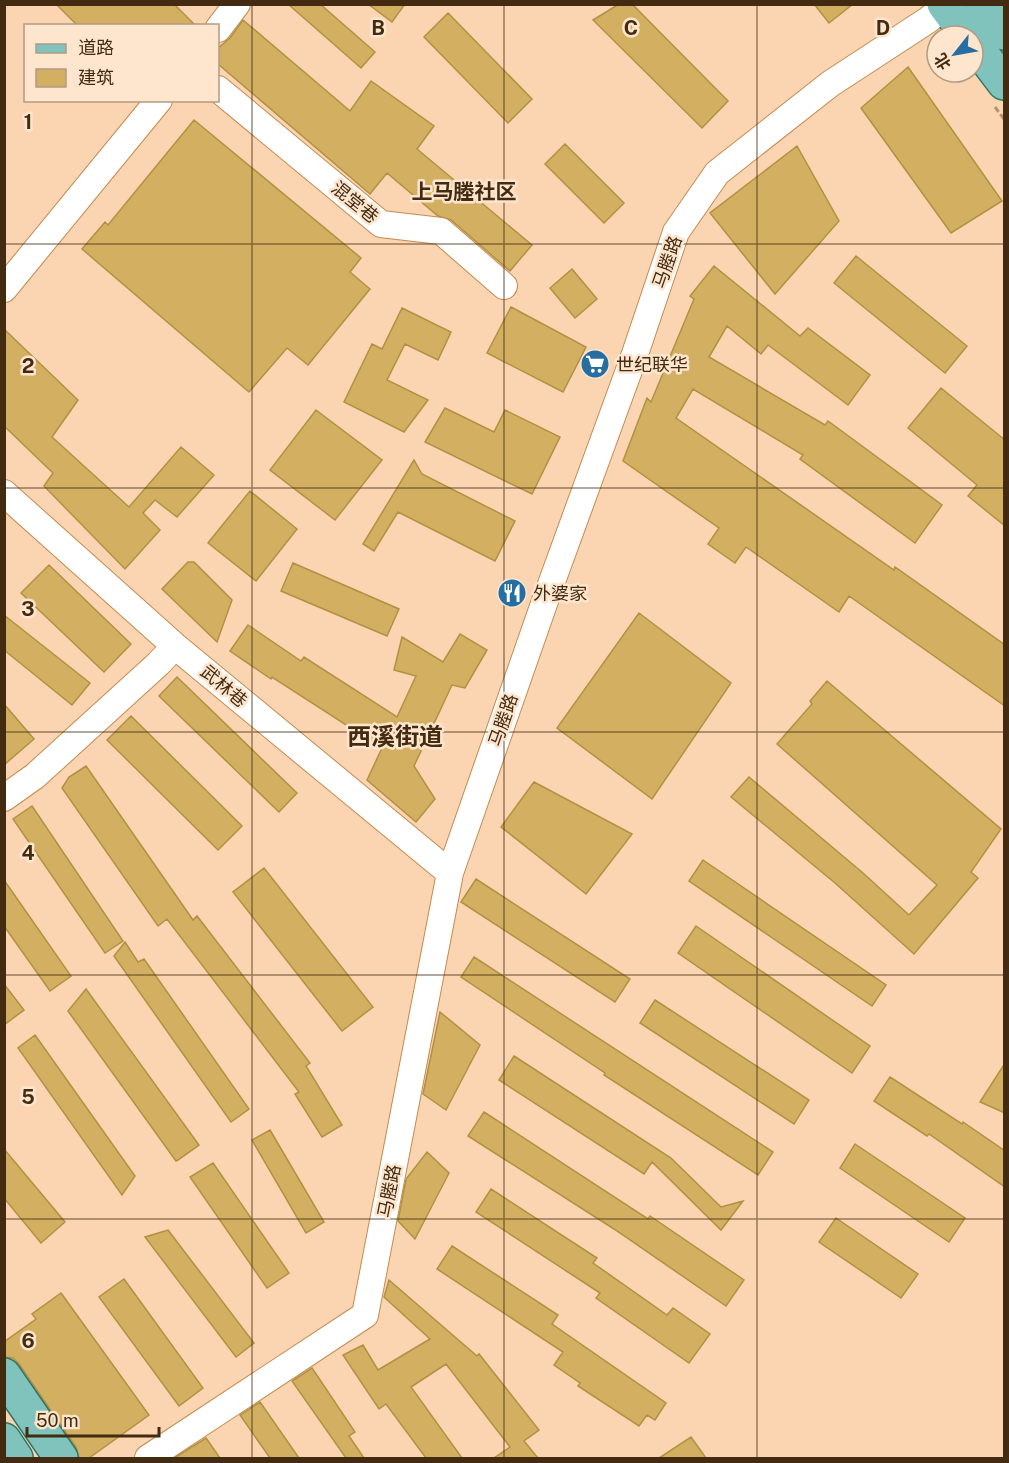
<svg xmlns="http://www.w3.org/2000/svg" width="1009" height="1463" font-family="'Public Sans','Noto Sans SC',sans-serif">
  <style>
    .building { fill: #d3af61; stroke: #b39041; stroke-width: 1.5 }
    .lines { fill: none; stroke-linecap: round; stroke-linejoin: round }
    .minor-casing { stroke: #c58a4e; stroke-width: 28 }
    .major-casing { stroke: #327463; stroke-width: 36 }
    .path { stroke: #b39373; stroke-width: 3; stroke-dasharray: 6 3; stroke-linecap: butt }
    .minor { stroke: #fff; stroke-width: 26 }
    .major { stroke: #7fc3bc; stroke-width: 33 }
    .grid { fill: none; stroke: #432b12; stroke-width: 1.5; stroke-opacity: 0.55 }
    .labels { text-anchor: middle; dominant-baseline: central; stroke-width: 5; stroke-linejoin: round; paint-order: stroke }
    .street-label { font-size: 18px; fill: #432b12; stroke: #fee5cd }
    .poi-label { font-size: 18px; fill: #432b12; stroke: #fee5cd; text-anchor: start }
    .quarter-label { font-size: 21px; font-weight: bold; fill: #432b12; stroke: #fee5cd }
    .district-label { font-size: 24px; font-weight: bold; fill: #432b12; stroke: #fee5cd }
    .grid-label { font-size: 20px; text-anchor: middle; font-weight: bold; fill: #432b12; stroke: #fee5cd; stroke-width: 5; stroke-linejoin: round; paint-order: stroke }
  </style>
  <rect width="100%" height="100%" fill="#fbd5b1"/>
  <path class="building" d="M56,4H174L196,26H78Z
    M288,4H320L375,52L361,68Z
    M368,4H405L392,22Z
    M619,4H632L728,101L702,128L593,20Z
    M814,4H853L829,23Z
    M448,13L532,99L508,123L424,37Z
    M243,20L350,111L371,81L434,126L417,149L532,245L510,271L451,220L438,216L387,173L370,194L218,64V48L230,38Z
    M908,67L1002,201L951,233L861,108Z
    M194,120L361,258L350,272L370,289L308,365L287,348L249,392L82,249L105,222L108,225Z
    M565,144L624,203L604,223L545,164Z
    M797,146L839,221L775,294L710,213Z
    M856,256L967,346L945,373L834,283Z
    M714,266L800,336L808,328L870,375L848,405L768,345L761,354L727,326L709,357L825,425L828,421L942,505L915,543L800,459L803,455L693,389L676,418L894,570L895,567L1005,645V706L849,596L839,612L746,547L735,563L708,544L719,528L623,461L647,398L651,402L694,299L690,296Z
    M572,269L597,299L575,318L550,288Z
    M511,307L586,347L563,392L487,353Z
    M402,308L451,332L438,360L405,344L387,380L428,400L404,432L344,402L372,344L382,349Z
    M4,329L78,400L52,437L129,507L181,447L214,475L177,517L155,500L143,513L160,530L125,569L44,486L53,473L4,426Z
    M941,388L1005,440V526L968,496L977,485L908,428Z
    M445,408L494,432L505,410L560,437L532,494L425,442Z
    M316,410L382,460L335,520L270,470Z
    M414,460L422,474L515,521L495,561L398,512L374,551L363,544Z
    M250,491L297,529L256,581L208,543Z
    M188,562H194L232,600L217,642L162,589Z
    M293,563L399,609L387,636L281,591Z
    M49,565L131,644L104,672L21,593Z
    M639,613L731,683L652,799L557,728Z
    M4,615L90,683L72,705L4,650Z
    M248,625L301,661L304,657L397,717L416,676L394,670L402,637L443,662L460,634L487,650L465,688L452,685L414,766L435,799L416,822L367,780L382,748L272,677L271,679L230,651Z
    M177,677L297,793L279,812L159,696Z
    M827,681L1001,829L971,872L978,878L914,954L835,883L731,797L749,777L863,873L909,915L937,885L777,744L812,704L810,701Z
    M4,704L34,739L4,765Z
    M131,716L242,826L218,850L107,740Z
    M86,766L193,920L197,916L310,1063L306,1066L342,1125L322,1137L295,1094L299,1092L167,919L158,926L62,788L69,777Z
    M534,782L632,834L586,894L501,827Z
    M32,806L123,941L105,953L13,819Z
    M703,860L886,985L872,1006L689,881Z
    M264,868L373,1007L342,1031L233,892Z
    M476,879L630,979L615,1002L461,902Z
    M4,880L71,976L50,991L4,926Z
    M696,926L870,1046L852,1073L678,953Z
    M125,942L138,962L144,959L249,1109L231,1122L114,956Z
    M474,957L773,1152L758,1175L604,1075L605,1073L461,977Z
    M4,984L24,1010L4,1025Z
    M86,989L199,1145L178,1160L176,1161L68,1011Z
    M655,1000L809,1100L794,1124L640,1023Z
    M440,1012L480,1045L446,1110L423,1094Z
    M35,1035L135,1176L122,1195L18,1048Z
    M514,1056L671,1158L721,1207L743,1201L721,1230L652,1162L644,1174L499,1080Z
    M1005,1063V1113L980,1102Z
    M890,1077L962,1124L963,1122L1005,1151V1187L929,1134L927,1136L874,1101Z
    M484,1112L648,1219L650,1216L744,1280L726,1306L614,1229L468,1136Z
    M270,1130L324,1222L306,1233L252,1140Z
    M855,1144L965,1218L949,1242L840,1168Z
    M4,1149L65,1222L41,1243L4,1198Z
    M427,1152L449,1173L415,1239L398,1221L406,1179Z
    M213,1163L289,1273L267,1288L190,1177Z
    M491,1189L597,1258L593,1263L667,1315L673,1308L710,1334L689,1363L596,1298L600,1293L476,1212Z
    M836,1218L918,1274L901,1298L819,1242Z
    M168,1230L254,1343L236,1357L145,1237Z
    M452,1246L558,1315L552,1324L666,1403L655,1420L647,1415L639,1426L578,1386L580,1383L554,1365L563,1352L437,1269Z
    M124,1279L203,1388L179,1406L99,1297Z
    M389,1280L477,1356L479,1354L539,1430L524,1441L538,1458H494L510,1447L446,1364L411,1387L462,1458H426L386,1404L379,1409L343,1355L363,1345L378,1370L430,1339L384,1297Z
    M61,1293L149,1415L89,1458H79L76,1447L19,1364L13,1358L4,1357V1342L36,1319L32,1314Z
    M312,1368L355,1432L349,1436L364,1458H346L292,1381Z
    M260,1402L299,1458H270L240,1415Z
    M691,1437L706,1458H659Z
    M206,1438L220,1458H174Z"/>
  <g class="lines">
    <g class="minor-casing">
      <path id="minor" d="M218,29L237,4
        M218,89L381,224L441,231L504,286
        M4,289L159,100
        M4,493L175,646L450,873
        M4,798L35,776L158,664L175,646
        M148,1458L365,1315L450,873L546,598L636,351L676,232L717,173L830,84L928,20L947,4"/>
    </g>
    <g class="major-casing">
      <path id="major" d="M944,4L968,36
        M983,4L1004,33
        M973,42L1004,83
        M4,1375L61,1458
        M4,1440L16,1458"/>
    </g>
    <path class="path" d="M995,107L1004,119"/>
    <use href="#minor" class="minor"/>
    <use href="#major" class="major"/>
  </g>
  <path class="grid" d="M252,4V1458M504,4V1458M757,4V1458M4,244H1004M4,488H1004M4,732H1004M4,975H1004M4,1219H1004"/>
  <defs>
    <g id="supermarket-disc" transform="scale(1.5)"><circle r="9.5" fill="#266ea2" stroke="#fee5cd"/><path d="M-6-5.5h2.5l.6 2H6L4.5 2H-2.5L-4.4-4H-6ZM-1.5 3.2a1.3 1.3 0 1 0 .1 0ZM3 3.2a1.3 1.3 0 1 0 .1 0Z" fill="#fff"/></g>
    <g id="restaurant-disc" transform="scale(1.5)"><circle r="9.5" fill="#266ea2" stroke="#fee5cd"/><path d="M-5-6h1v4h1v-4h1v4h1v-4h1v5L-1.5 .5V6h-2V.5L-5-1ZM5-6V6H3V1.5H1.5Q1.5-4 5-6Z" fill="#fff"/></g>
  </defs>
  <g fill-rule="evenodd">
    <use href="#supermarket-disc" x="595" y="364"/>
    <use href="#restaurant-disc" x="512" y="593"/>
  </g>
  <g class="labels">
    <g class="street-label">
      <text transform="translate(355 202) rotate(39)">混堂巷</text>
      <text transform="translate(667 262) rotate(-71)">马塍路</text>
      <text transform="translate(224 686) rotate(40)">武林巷</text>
      <text transform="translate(503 720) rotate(-71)">马塍路</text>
      <text transform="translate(389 1191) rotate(-79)">马塍路</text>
    </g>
    <g class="poi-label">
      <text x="616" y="364">世纪联华</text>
      <text x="533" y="593">外婆家</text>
    </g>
    <g class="quarter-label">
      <text x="464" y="191">上马塍社区</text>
    </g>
    <g class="district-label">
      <text x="395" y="736">西溪街道</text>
    </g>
  </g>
  <g class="grid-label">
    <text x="378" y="35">B</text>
    <text x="631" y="35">C</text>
    <text x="883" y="35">D</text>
    <text x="28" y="129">1</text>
    <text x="28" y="373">2</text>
    <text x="28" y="616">3</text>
    <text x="28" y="860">4</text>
    <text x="28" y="1104">5</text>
    <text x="28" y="1348">6</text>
  </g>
  <rect width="1009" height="1463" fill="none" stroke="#432b12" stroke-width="12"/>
  <rect x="24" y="24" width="195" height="78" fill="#fee5cd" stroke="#b39b82" stroke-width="1.5"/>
  <rect x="36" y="44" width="30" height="9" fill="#7fc3bc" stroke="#b39b82" stroke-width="1.5"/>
  <text x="78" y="54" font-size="18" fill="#432b12">道路</text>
  <rect x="36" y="69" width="30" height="18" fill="#d3af61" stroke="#b39b82" stroke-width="1.5"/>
  <text x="78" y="84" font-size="18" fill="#432b12">建筑</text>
  <g transform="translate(955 54) rotate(239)"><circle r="28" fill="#fee5cd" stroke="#b39b82" stroke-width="1.5"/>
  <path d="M0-4.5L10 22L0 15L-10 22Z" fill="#266ea2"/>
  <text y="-9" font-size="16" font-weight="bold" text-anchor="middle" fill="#432b12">北</text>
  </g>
  <path d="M27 1427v9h132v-9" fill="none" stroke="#432b12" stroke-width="3"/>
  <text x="36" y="1427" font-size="18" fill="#432b12" stroke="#fee5cd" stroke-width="4.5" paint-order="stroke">50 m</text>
</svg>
